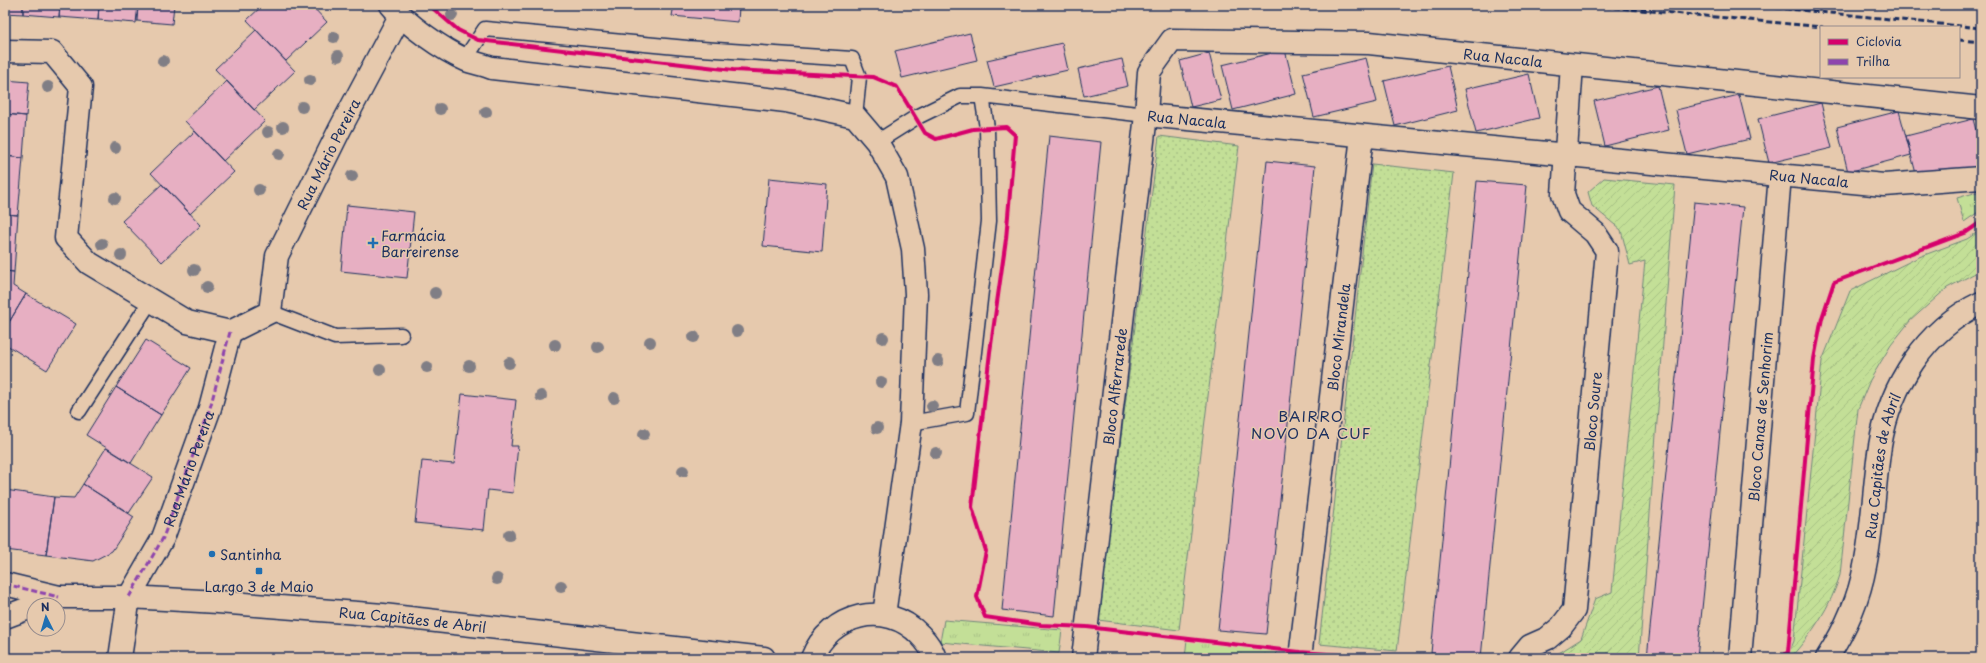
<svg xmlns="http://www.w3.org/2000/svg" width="1986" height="663" font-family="'Playpen Sans',sans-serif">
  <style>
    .grass { fill: url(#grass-tufts); stroke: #6f877a }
    .park { fill: url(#park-dots); stroke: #6f877a }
    .garden { fill: url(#garden-furrows); stroke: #6f877a }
    .building { fill: #e7afc2; stroke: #1b2f5e }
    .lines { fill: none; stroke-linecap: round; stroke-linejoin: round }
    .service-casing { stroke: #1b2f5e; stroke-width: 17 }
    .pedestrian-casing { stroke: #1b2f5e; stroke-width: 25 }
    .minor-casing { stroke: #1b2f5e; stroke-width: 25 }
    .tertiary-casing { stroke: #1b2f5e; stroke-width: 25 }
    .service { stroke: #e6c9ad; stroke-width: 14 }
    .pedestrian { stroke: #e6c9ad; stroke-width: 22 }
    .minor { stroke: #e6c9ad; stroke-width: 22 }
    .tertiary { stroke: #e6c9ad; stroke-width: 22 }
    .rail { stroke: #1b2f5e; stroke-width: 3; stroke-dasharray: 6 3; stroke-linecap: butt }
    .quiet { stroke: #8e44ad; stroke-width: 3; stroke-dasharray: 6 3; stroke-linecap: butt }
    .cycleway-casing { stroke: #e6c9ad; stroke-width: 6 }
    .cycleway { stroke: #d6006c; stroke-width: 4 }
    .tree { fill: #807e85 }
    .poi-dot { fill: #1f6fb2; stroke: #e6c9ad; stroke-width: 1.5 }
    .labels { text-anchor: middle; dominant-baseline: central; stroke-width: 3; stroke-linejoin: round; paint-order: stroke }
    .street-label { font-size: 14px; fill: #1b2f5e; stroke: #e6c9ad }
    .poi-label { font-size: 14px; fill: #1b2f5e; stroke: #e6c9ad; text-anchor: start }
    .neighbourhood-label { font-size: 15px; letter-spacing: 1px; fill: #1b2f5e; stroke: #e6c9ad }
  </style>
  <defs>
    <pattern id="grass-tufts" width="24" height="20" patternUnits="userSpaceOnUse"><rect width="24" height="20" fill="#c3df97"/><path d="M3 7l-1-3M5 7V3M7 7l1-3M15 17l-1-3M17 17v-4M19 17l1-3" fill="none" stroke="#a7c085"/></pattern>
    <pattern id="park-dots" width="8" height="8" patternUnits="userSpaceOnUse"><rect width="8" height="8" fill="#c3df97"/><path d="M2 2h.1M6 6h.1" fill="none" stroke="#a7c085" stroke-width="1.8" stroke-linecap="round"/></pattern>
    <pattern id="garden-furrows" width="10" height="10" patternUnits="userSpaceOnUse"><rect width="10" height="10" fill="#c3df97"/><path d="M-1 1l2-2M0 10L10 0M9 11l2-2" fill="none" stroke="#a7c085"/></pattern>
  </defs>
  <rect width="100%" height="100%" fill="#e6c9ad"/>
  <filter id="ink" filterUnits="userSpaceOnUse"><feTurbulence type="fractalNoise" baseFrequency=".025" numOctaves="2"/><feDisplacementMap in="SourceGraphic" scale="8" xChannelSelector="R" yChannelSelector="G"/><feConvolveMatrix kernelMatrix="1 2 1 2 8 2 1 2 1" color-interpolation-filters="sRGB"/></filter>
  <g filter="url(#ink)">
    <path class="grass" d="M1981,191V210L1964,222L1957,198Z
      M944,620L1062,630L1059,653L940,642Z
      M1187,639L1277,648L1276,658H1185Z"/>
    <path class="park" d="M1159,136L1239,146L1179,630L1098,620Z
      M1372,164L1454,173L1397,651L1319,644Z"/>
    <path class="garden" d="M1604,178L1675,185L1639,658H1551L1581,639L1595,599L1612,592L1645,261L1630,265L1621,230L1592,206L1588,192Z
      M1981,230V270L1947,288L1910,321L1891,345L1870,380L1858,409L1840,575C1831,606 1812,634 1790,658H1787L1794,641L1822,361L1850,291L1919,257L1967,239Z"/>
    <path class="building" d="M5,5H23V14L5,13Z
      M23,5H60L59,17L23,14Z
      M60,5H99L98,20L59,17Z
      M99,5H138L136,23L98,20Z
      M138,5H174L172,24L137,21Z
      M263,5H311L327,22L286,61L247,20Z
      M674,5L739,6L738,22L672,16Z
      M256,30L295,71L254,110L215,69Z
      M970,33L977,60L902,78L895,51Z
      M1062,43L1068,70L994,87L987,60Z
      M1285,50L1296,94L1233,110L1222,65Z
      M1209,53L1221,100L1191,107L1180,61Z
      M1366,58L1377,102L1314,117L1303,73Z
      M1122,59L1128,86L1084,96L1078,69Z
      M1448,66L1458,110L1395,126L1384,81Z
      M1529,74L1539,118L1476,133L1465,89Z
      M5,80L29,82L26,116L5,114Z
      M227,81L265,121L223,161L185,121Z
      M1658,86L1669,130L1605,146L1594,101Z
      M1739,95L1750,139L1687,154L1676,110Z
      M1821,103L1832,148L1769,163L1758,119Z
      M1899,111L1911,155L1848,172L1837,127Z
      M5,114L26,116L23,158L5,156Z
      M1973,119L1981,149V165L1918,181L1906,136Z
      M195,131L234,172L190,214L151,173Z
      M1049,136L1101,142L1054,616L1002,610Z
      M5,156L23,158L18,215L5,214Z
      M1267,161L1315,166L1266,634L1218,630Z
      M769,178L827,184L822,252L763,246Z
      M1477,181L1527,185L1481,658L1431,653Z
      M162,184L201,225L162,262L122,221Z
      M1694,202L1743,207L1697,658H1647Z
      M347,205L414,212L407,278L341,271Z
      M5,214L18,215L14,272L5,271Z
      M5,271L14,272L13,286L26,294L5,329Z
      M26,294L76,324L47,370L5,344V329Z
      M146,340L191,368L161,415L116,387Z
      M116,387L161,415L131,463L86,435Z
      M462,394L516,400L511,446H518L513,493L488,490L484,530L415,523L422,461L454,464Z
      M106,448L153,477L129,513L83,484Z
      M83,484L134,517L112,551L93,561L46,555L54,497L74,498Z
      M5,490L54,497L46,555L5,550Z"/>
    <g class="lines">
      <g class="service-casing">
        <path id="service" d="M465,59L485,29L687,48L852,59L859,77L855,116
          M877,142L915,118L960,96H982L1146,115
          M270,312L335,337L401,335
          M79,411L151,300
          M911,423L967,413L989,221L987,128L982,96"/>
      </g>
      <g class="pedestrian-casing">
        <g id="pedestrian">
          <path d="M5,584L59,597"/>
          <path id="s1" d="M129,597L163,538L210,408L230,332"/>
        </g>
      </g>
      <g class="minor-casing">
        <g id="minor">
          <path d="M391,5C406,24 443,50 466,60C474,63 484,65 492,68L786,101L855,116L877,142L897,177L913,249L916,294L911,423L884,615"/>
          <path id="s2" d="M5,51L52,52L81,87L66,238L89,263L187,322L230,332L270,312L277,256L340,129L400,16"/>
          <path id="s3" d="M1146,115L1884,185L1981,178"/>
          <path d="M120,658L129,597"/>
          <path id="s4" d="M1083,658L1146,115L1149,72L1172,40L1369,43L1981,108"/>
          <path id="s5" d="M1300,658L1362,136"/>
          <path id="s6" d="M1520,658L1530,646L1548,638L1561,627L1574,610L1607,251L1595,233L1569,211L1563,194L1572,65"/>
          <path id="s7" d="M1740,658L1780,175"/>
        </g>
      </g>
      <g class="tertiary-casing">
        <g id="tertiary">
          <path id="s8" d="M36,605L59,597H129L218,602L383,615L764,658"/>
          <path d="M5,617L34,606"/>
          <path d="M812,658C829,614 886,599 920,635C926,641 932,649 935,658"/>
          <path id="s9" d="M1827,658C1845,630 1859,599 1865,566C1873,527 1874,485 1880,446C1890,385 1926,329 1981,303"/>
        </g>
      </g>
      <use href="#service" class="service"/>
      <use href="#pedestrian" class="pedestrian"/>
      <use href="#minor" class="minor"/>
      <use href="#tertiary" class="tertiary"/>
      <path class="rail" d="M1587,5L1823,27
        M1749,5L1981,28
        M1959,40L1981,42"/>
      <path class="quiet" d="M5,584L59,597
        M129,597L163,538L210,408L230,332"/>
      <g class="cycleway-casing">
        <path id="cycleway" d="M429,5L458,30L478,40L733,70L873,77L897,87L925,133L936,139L973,129L1006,127L1015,135L1006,239L990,352L972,507L986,551L977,597L985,617L1041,625L1087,627L1300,652L1382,658
          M1781,658L1788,652L1814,359L1822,318L1834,282L1965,233L1981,222"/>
      </g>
      <use href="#cycleway" class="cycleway"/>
    </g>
    <g class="tree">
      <circle cx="452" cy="15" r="6"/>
      <circle cx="334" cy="37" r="6"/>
      <circle cx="338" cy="56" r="6"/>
      <circle cx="163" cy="61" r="6"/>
      <circle cx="310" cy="80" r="6"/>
      <circle cx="48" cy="87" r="6"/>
      <circle cx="302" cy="107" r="6"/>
      <circle cx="440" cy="109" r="6"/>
      <circle cx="486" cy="112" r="6"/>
      <circle cx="283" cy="127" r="6"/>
      <circle cx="268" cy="132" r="6"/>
      <circle cx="115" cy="148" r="6"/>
      <circle cx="279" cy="154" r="6"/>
      <circle cx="352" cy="176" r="6"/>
      <circle cx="259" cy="190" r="6"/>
      <circle cx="115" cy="198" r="6"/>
      <circle cx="102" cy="244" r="6"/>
      <circle cx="121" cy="255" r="6"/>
      <circle cx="194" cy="270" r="6"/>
      <circle cx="207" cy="287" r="6"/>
      <circle cx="435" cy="293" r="6"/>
      <circle cx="737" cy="331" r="6"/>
      <circle cx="694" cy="337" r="6"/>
      <circle cx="883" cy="338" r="6"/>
      <circle cx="650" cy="342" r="6"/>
      <circle cx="555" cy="345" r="6"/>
      <circle cx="598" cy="347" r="6"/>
      <circle cx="938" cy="361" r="6"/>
      <circle cx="509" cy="363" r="6"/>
      <circle cx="469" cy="366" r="6"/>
      <circle cx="427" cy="367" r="6"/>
      <circle cx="380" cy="370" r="6"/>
      <circle cx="881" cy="382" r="6"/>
      <circle cx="541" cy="396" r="6"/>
      <circle cx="614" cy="398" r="6"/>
      <circle cx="932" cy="406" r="6"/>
      <circle cx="877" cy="428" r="6"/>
      <circle cx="644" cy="434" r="6"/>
      <circle cx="936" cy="453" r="6"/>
      <circle cx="683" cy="471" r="6"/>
      <circle cx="509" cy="535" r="6"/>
      <circle cx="497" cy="579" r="6"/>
      <circle cx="561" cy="586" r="6"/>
    </g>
  </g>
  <g class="poi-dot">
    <path d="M371 237h4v4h4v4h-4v4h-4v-4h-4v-4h4z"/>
    <circle cx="212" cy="554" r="4"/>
    <rect x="255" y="567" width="8" height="8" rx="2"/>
  </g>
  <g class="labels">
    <g class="street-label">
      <text stroke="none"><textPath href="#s4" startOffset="961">Rua Nacala</textPath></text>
      <text stroke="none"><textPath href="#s3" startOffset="41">Rua Nacala</textPath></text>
      <text stroke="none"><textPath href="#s2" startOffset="652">Rua Mário Pereira</textPath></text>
      <text stroke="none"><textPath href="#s3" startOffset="666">Rua Nacala</textPath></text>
      <text stroke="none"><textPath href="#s5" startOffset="323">Bloco Mirandela</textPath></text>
      <text stroke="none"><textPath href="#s4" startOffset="273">Bloco Alferrarede</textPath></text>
      <text stroke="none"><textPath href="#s6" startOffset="273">Bloco Soure</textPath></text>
      <text stroke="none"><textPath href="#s7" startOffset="242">Bloco Canas de Senhorim</textPath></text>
      <text stroke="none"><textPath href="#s9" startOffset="202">Rua Capitães de Abril</textPath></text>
      <text stroke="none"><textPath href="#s1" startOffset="142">Rua Mário Pereira</textPath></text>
      <text stroke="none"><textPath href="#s8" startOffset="379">Rua Capitães de Abril</textPath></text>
    </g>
    <g class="poi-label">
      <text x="381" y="235">Farmácia<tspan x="381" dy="16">Barreirense</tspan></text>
      <text x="220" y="554">Santinha</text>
      <text x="259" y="586" text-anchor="middle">Largo 3 de Maio</text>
    </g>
    <g class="neighbourhood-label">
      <text x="1311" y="415">BAIRRO<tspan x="1311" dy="17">NOVO DA CUF</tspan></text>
    </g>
  </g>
  <rect width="1986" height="663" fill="none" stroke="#e6c9ad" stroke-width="20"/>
  <rect x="10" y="10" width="1966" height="643" fill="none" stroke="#1b2f5e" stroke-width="1.5" filter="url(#ink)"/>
  <rect x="1820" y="26" width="140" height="52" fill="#e6c9ad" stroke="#958b8d"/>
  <rect x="1828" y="39" width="20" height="6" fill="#d6006c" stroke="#958b8d"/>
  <text x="1856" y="46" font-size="12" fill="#1b2f5e">Ciclovia</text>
  <rect x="1828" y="59" width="20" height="6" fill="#8e44ad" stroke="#958b8d"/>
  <text x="1856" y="66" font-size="12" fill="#1b2f5e">Trilha</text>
  <g transform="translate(46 617) rotate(355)"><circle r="19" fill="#e6c9ad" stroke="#958b8d"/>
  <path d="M0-3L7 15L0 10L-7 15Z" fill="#1f6fb2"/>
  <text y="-6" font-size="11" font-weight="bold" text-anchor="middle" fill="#1b2f5e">N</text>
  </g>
</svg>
